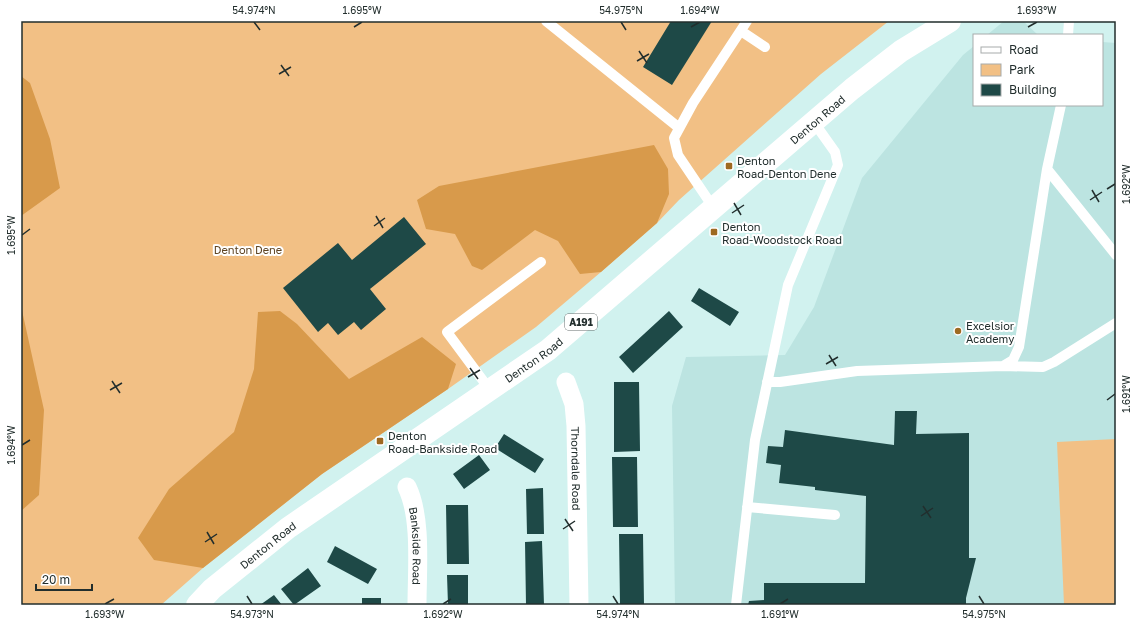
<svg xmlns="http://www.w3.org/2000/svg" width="1137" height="626" font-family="'Golos Text',sans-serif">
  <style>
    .built { fill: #bce4e1 }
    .green { fill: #f2c085 }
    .forest { fill: #d89a4b }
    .building { fill: #1e4947 }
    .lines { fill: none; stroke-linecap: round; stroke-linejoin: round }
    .lane { stroke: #fff; stroke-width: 10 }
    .street { stroke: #fff; stroke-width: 19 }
    .primary { stroke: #fff; stroke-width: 22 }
    .ticks { fill: none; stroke: #222e2d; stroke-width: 1.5 }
    .poi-dot { fill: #9e6a22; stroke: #fff; stroke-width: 1.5 }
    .labels { text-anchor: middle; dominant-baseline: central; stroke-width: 4; stroke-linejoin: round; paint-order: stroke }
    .shield { fill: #fff; stroke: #646d6c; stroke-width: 1 }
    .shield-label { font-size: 10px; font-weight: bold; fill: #222e2d }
    .street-label { font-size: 11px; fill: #222e2d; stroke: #fff }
    .poi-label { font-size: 11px; fill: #222e2d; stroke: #fff; text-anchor: start }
    .park-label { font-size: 11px; fill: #5e4423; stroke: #fff }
    .neatline { fill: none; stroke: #222e2d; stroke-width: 1.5 }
    .ticks-label { font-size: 10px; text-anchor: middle; fill: #222e2d }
  </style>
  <rect width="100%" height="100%" fill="#d1f2ef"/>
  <path class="built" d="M1004,21H1023L1038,35H987Z
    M1102,42L1116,43V605H675L672,406L686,357L785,355L814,307L862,178L963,55L974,46V105H1102Z"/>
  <path class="green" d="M21,21H889L821,74L679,200L657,223L601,272L536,327L448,389L322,474L203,568L161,605H21Z
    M1116,439V605H1064L1057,442Z"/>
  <path class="forest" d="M21,76L30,83L50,139L60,188L21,216Z
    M654,145L668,169L669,194L657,223L601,272L580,274L558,241L535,230L482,270L472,266L455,234L426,229L417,200L439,186Z
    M21,306L44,410L39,495L21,511Z
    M280,311L297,324L349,379L422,337L456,364L448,389L322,474L203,568L154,560L138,538L169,489L234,432L254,369L258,312Z"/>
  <path class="building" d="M671,21H712L672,85L643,67Z
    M404,217L426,244L370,289L386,309L361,330L354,322L338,335L328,323L318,332L283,288L338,243L352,260Z
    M699,288L739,312L730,326L691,301Z
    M669,311L683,327L633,373L619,357Z
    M614,382H639L640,451L614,452Z
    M895,411H917L916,434L969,433V558H976L966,598V605H748L749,601L764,600V583H865L866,496L815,490V487L779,483L781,465L766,463L768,446L783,447L785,430L894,445Z
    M504,434L544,459L535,473L495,448Z
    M479,455L490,470L464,489L453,474Z
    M612,457H637L638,527H613Z
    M543,488L544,534H527L526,489Z
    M446,505H468L469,564H447Z
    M619,534H643L644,605H620Z
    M542,541L544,605H526L525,542Z
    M335,546L377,569L368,584L327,562Z
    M308,568L321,586L294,605L281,589Z
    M447,575H468V605H448Z
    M274,595L282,605H260Z
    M362,598H381V605H362Z"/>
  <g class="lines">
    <path class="lane" d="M546,21L678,127
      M741,31L765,47
      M1068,35L1069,21
      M1047,169L1116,255
      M713,207L678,155L674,138L693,103L747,21
      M1003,366L1043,367L1054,362L1116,323
      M767,382H780L857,371L1003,366L1013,360L1019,347L1047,169L1061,105
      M490,390L447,332L541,262
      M747,507L835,515
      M736,605L755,440L788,285L838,165L835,152L813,121"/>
    <g class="street">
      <path id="s1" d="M566,382L574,404L576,426L579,605"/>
      <path id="s2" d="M407,487C422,518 417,570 417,605"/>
    </g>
    <path class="primary" id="s3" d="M197,605L212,589L288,528L548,350L852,89L901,51L950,21"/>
  </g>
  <path class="ticks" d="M254,22L260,30M621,22L626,30M354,27L362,22M691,27L700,22M1028,27L1037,22M639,51L647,63M637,61L649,54M281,65L289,76M279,74L291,67M1107,189L1115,184M1092,190L1099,202M1090,200L1102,192M734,203L741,215M732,213L744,205M376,216L383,228M374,226L385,218M22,235L30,229M829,355L836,366M826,364L838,357M470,368L478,379M468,377L480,370M112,381L120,393M110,390L122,383M1107,400L1115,394M22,445L30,440M923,506L931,518M921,516L933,508M565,519L573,531M563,529L575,521M207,532L214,544M205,542L217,534M247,596L252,604M613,596L618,604M979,596L984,604M105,604L114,599M443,604L451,599M780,604L788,599"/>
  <g class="poi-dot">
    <rect x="725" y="162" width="8" height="8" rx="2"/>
    <rect x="710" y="228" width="8" height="8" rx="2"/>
    <circle cx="958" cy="331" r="4"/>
    <rect x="376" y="437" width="8" height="8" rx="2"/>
  </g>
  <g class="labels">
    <rect class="shield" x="565" y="314" width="32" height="16" rx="3"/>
    <g class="shield-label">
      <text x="581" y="322">A191</text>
    </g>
    <g class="street-label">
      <text stroke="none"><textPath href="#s3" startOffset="789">Denton Road</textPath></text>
      <text stroke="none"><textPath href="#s3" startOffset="417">Denton Road</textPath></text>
      <text stroke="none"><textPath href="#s1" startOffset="88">Thorndale Road</textPath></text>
      <text stroke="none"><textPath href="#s3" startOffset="93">Denton Road</textPath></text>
      <text stroke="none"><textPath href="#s2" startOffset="60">Bankside Road</textPath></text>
    </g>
    <g class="poi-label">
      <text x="737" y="160">Denton<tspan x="737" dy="13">Road-Denton Dene</tspan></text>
      <text x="722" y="226">Denton<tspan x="722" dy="13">Road-Woodstock Road</tspan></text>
      <text x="966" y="325">Excelsior<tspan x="966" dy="13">Academy</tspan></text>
      <text x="388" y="435">Denton<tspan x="388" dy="13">Road-Bankside Road</tspan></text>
    </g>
    <g class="park-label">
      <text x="248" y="249">Denton Dene</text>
    </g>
  </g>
  <rect width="1137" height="626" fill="none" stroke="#ffffff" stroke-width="44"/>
  <rect x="973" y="34" width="130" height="72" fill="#ffffff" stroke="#a7abab"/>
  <rect x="981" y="47" width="20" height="6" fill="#ffffff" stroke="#a7abab"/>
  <text x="1009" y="54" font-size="12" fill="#222e2d">Road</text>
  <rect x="981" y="64" width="20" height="12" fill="#f2c085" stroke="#a7abab"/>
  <text x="1009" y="74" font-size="12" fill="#222e2d">Park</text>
  <rect x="981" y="84" width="20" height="12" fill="#1e4947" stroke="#a7abab"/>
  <text x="1009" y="94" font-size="12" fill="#222e2d">Building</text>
  <path d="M36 584v6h56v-6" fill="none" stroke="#222e2d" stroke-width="2"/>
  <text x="42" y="584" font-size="12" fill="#222e2d" stroke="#ffffff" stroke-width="3" paint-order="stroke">20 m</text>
  <rect x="22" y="22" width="1093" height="582" class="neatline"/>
  <g class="ticks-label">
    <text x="254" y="14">54.974°N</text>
    <text x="362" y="14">1.695°W</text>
    <text x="621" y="14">54.975°N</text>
    <text x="700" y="14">1.694°W</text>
    <text x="1037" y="14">1.693°W</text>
    <text transform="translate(1126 184) rotate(-90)" y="4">1.692°W</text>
    <text transform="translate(11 235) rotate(-90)" y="4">1.695°W</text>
    <text transform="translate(1126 394) rotate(-90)" y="4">1.691°W</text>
    <text transform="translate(11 445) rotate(-90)" y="4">1.694°W</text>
    <text x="105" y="618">1.693°W</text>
    <text x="252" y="618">54.973°N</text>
    <text x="443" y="618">1.692°W</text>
    <text x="618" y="618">54.974°N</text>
    <text x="780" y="618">1.691°W</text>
    <text x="984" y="618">54.975°N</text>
  </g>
</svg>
